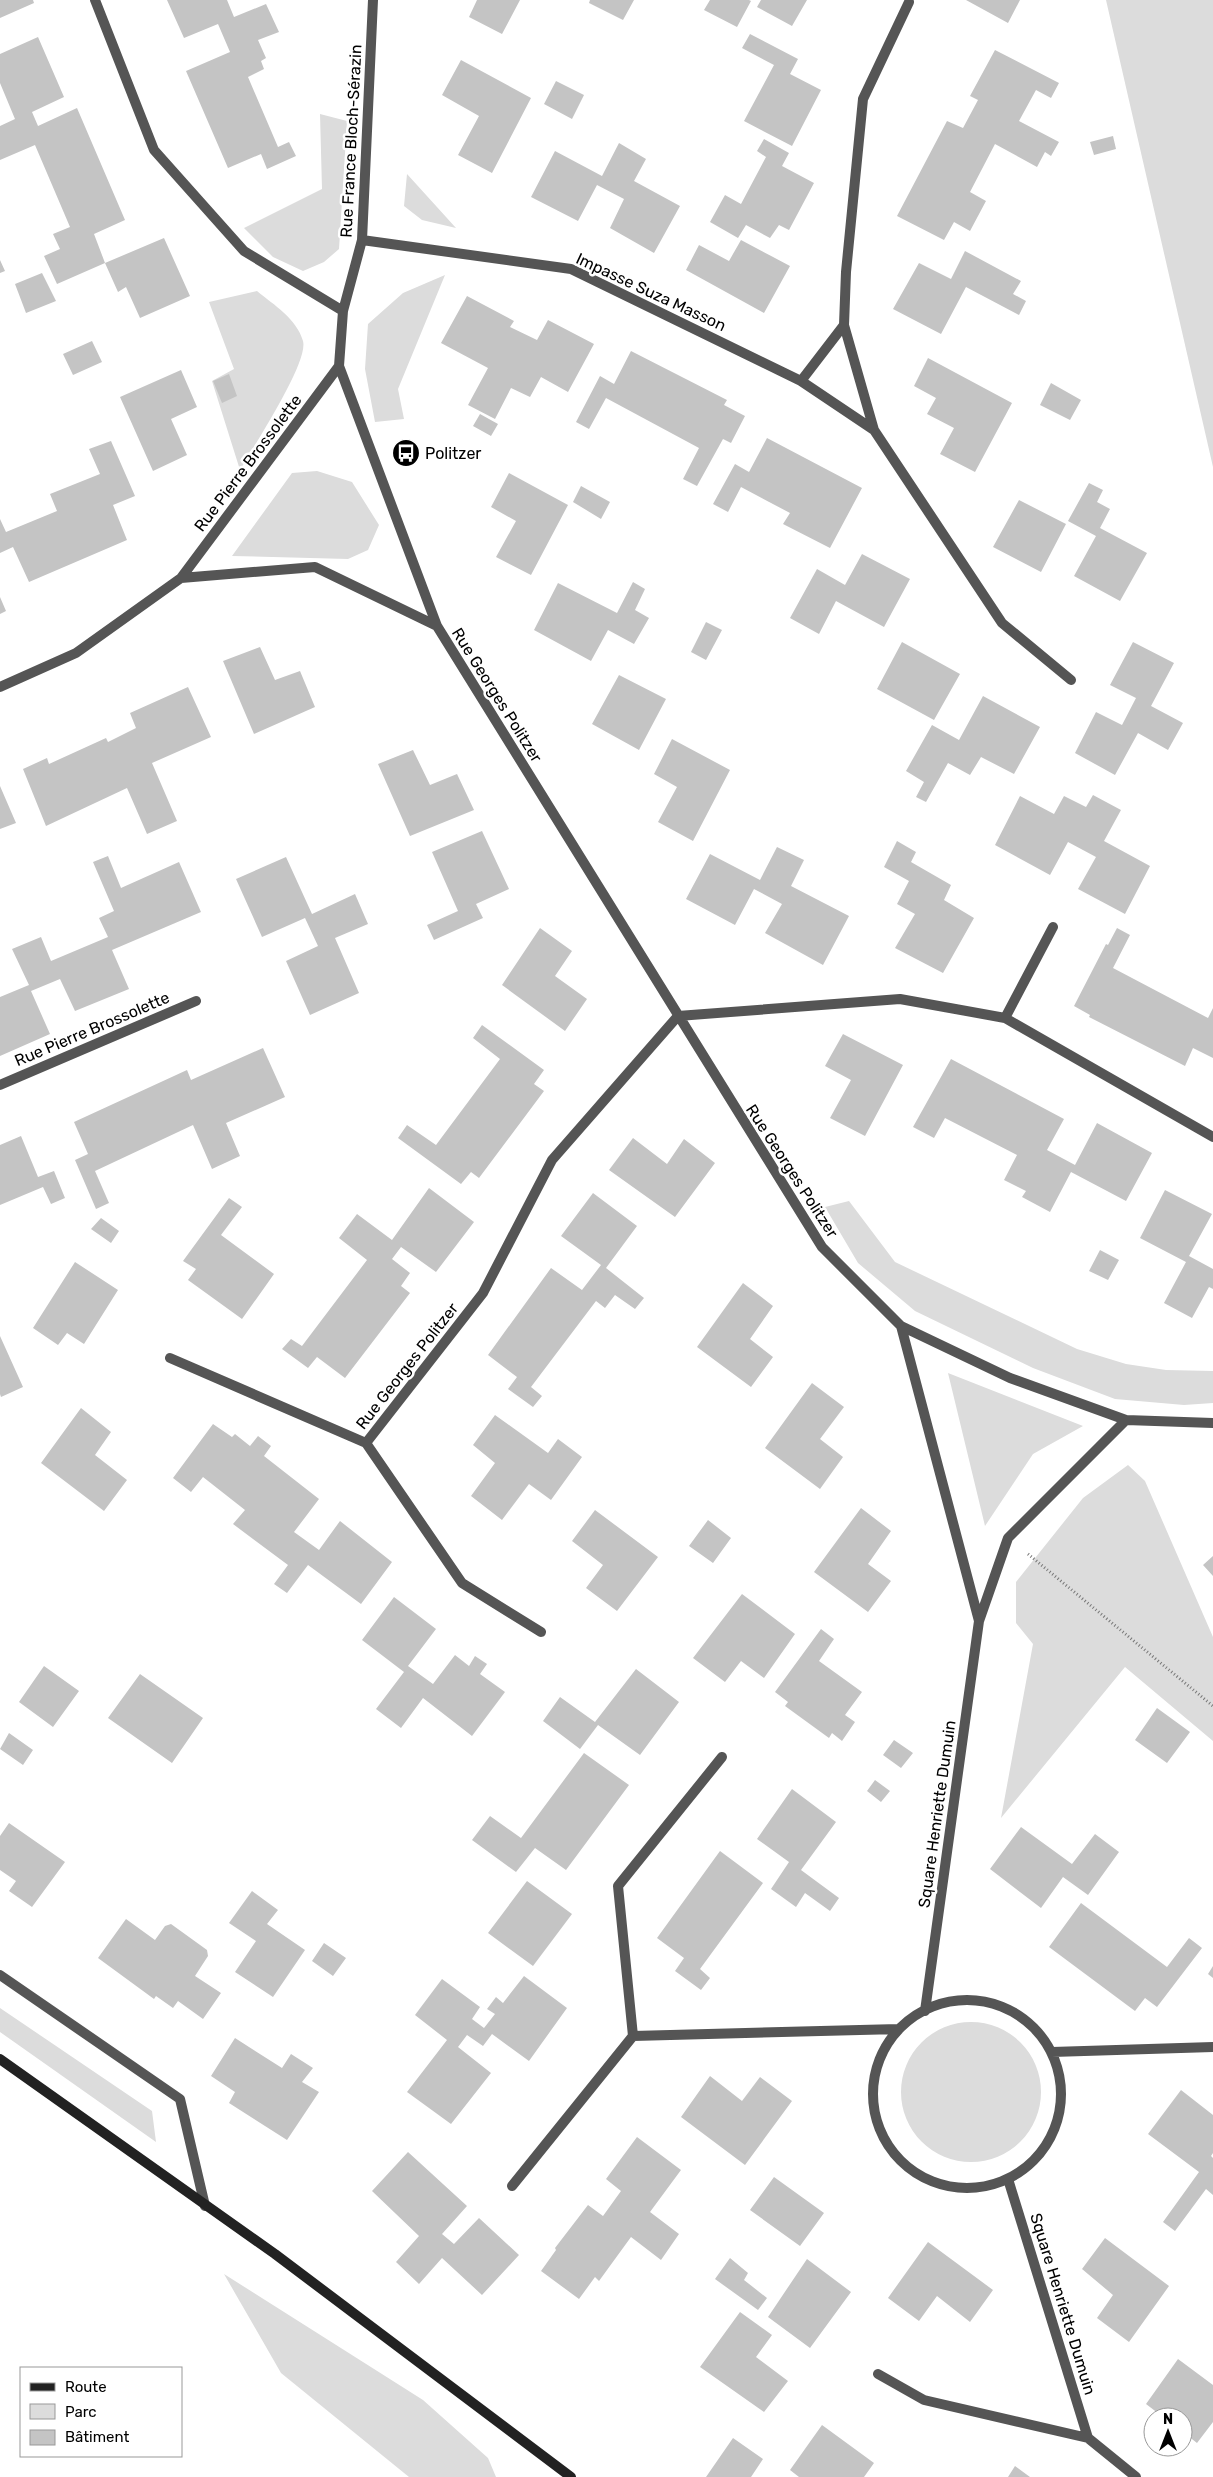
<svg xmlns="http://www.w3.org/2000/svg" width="1213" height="2477" font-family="Rubik,sans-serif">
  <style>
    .green { fill: #dcdcdc }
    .building { fill: #c4c4c4 }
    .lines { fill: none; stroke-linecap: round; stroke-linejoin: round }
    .path { stroke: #777; stroke-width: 3; stroke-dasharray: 1 2.5; stroke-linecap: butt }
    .street { stroke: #555; stroke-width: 10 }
    .secondary { stroke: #222; stroke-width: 10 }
    .labels { text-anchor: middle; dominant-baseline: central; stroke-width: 5; stroke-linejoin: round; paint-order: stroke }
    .street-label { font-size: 16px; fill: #000; stroke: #fff }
    .poi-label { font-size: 16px; fill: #000; stroke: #fff; text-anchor: start }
  </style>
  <rect width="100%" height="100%" fill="#fff"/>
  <path class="green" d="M1106,0H1213V467Z
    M320,114L347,121L339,249L324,262L303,271L273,257L244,228L322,189Z
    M407,174L456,228L422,220L404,206Z
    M445,275L398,389L404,419L375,422L365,369L368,324L403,293Z
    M257,291C274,305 297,319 303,341C309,362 253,447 240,470L212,381L234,369L209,302Z
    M317,471L352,482L379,525L368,550L348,559L232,556L292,473Z
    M849,1201L895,1262L1077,1349L1126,1364L1166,1370L1213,1371V1403L1184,1405L1115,1399L1033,1368L915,1311L858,1263L825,1207Z
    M948,1373L1083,1426L1033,1454L985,1526Z
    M1128,1465L1145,1481L1213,1637V1741L1125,1667L1001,1818L1033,1644L1016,1623V1582L1083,1498Z
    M0,2008L152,2111L156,2142L0,2032Z
    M901 2092a70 70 0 1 1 140 0a70 70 0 1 1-140 0Z
    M224,2274L423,2400L488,2458L496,2477H409L281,2373Z"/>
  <path class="building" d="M0,0H33L34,3L0,18Z
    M167,0H227L234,17L266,4L279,32L258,40L266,58L261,61L264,69L248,77L278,147L289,142L296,156L267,169L261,154L228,168L186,71L230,52L218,24L184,38Z
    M477,0H520L502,34L469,17Z
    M590,0H634L623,20L589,3Z
    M710,0H749L751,1L737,27L704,10Z
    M761,0H807L792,26L757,7Z
    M966,0H1020L1008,23Z
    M750,34L798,59L790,74L821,90L792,146L744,121L774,65L742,48Z
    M38,37L64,97L32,112L38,126L77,108L125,220L94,234L105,263L57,284L44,256L60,249L53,234L70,227L35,145L0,160V126L15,119L0,83V54Z
    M995,50L1059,83L1051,98L1036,90L1019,121L1059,142L1051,156L1045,152L1037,167L995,144L970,192L986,201L970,231L954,222L944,240L897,216L947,121L963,128L978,100L970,96Z
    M461,60L531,98L492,173L458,155L479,116L442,95Z
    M556,81L584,95L572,119L544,104Z
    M1113,136L1116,149L1094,155L1090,142Z
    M764,139L789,153L782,166L814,183L789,230L779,225L770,238L746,225L738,238L710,222L725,195L741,204L766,157L757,151Z
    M619,143L646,159L634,181L680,206L654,253L610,228L624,199L597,185L578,221L531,197L555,151L602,176Z
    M164,238L190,296L140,318L126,287L118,292L105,263Z
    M741,240L790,266L764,313L686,270L699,245L729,261Z
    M965,251L1021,281L1013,294L1026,301L1019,315L966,287L941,334L893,309L919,263L951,279Z
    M0,260L5,271L0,273Z
    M42,273L56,301L26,313L15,284Z
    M467,296L514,321L510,327L537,340L548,320L594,344L568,392L541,377L530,397L511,388L495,419L468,405L488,368L441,343Z
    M92,341L102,362L73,375L63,354Z
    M631,351L727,400L724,405L745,416L731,443L723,439L697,486L683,479L699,448L606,398L589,429L576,422L600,376L614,384Z
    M928,358L1012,403L975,472L940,454L954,428L927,414L936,398L914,386Z
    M181,370L197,407L171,419L187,455L153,471L120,397Z
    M229,374L237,396L222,403L213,381Z
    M1051,383L1081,400L1070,420L1040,405Z
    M480,414L498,424L491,436L473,426Z
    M767,438L862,488L830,548L783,524L790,513L741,487L728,512L713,504L735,464L749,472Z
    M111,441L135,496L113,505L127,540L29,582L13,547L0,553V519L6,532L57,511L50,494L100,474L89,449Z
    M509,473L568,505L531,575L496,557L516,521L491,507Z
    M1089,483L1103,490L1097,502L1110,509L1100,528L1147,553L1120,601L1074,576L1096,536L1068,521Z
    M581,486L610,502L601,519L573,502Z
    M1019,500L1066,524L1041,572L993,547Z
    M862,554L910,579L884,627L836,601L819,634L790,618L817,569L845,585Z
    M633,582L645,589L635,610L649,618L634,644L608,630L591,661L534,630L558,583L617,613Z
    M0,597L6,611L0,614Z
    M706,622L722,630L706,660L691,652Z
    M902,642L960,674L934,720L877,689Z
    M1133,642L1174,663L1151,706L1183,723L1168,750L1138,733L1115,775L1075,753L1096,712L1122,725L1136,698L1110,685Z
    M260,647L275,680L300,671L315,707L254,734L223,661Z
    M619,675L666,699L639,750L592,724Z
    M188,687L211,737L152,763L177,821L147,834L127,788L46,826L23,769L47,758L49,764L106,738L108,742L136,728L130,713Z
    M983,696L1040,727L1014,774L981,757L970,775L948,763L926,802L916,797L924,782L906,771L932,725L959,740Z
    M672,739L730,770L693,841L658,822L677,787L654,774Z
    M413,750L430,785L457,774L474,810L410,836L378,764Z
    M0,786L16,823L0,829Z
    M1093,795L1121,810L1104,841L1150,866L1125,914L1078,889L1096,857L1068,842L1050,875L995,845L1020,796L1054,814L1064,796L1086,807Z
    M482,831L509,889L476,904L483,918L434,940L427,925L458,911L432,852Z
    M897,841L916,852L911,862L951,885L944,900L974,918L943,973L895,948L915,914L897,904L909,881L884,867Z
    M777,847L804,860L791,886L849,916L823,965L765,933L782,904L754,889L735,925L686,899L710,854L760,880Z
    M108,856L121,888L179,862L201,912L112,950L129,989L75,1011L60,979L31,991L50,1034L0,1056V997L29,985L12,949L41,937L51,961L108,937L99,918L114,911L93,862Z
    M286,857L312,914L355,894L368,924L335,938L359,993L310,1015L286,961L318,946L305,918L262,937L236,879Z
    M540,928L572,951L555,976L587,999L565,1031L502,985Z
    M1117,928L1130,935L1113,968L1208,1018L1213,1008V1058L1193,1048L1185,1066L1089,1017L1090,1015L1074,1006L1106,944L1108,945Z
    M482,1025L544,1070L534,1084L544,1091L479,1178L471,1172L461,1184L398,1138L407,1125L436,1145L500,1059L473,1038Z
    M843,1034L903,1065L865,1136L830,1118L851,1080L825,1066Z
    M263,1048L285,1097L226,1123L240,1156L212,1169L193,1125L95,1171L109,1203L96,1209L75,1160L88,1154L74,1122L187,1070L191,1080Z
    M951,1059L1064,1119L1047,1150L1075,1165L1097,1123L1152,1153L1126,1201L1071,1172L1050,1212L1022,1197L1026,1191L1004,1180L1017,1155L945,1118L934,1138L913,1127Z
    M21,1136L38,1177L54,1171L65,1198L51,1204L43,1187L0,1205V1145Z
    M633,1138L667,1164L684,1139L715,1163L675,1217L609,1170Z
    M429,1188L474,1222L436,1272L401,1247L392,1259L410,1273L401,1286L410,1293L345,1378L317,1357L308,1368L282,1349L291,1339L302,1346L367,1260L339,1238L357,1214L392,1240Z
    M1165,1190L1212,1214L1189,1256L1213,1269V1289L1209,1287L1192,1318L1164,1303L1186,1262L1140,1238Z
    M593,1193L637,1226L606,1268L644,1298L635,1309L615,1295L605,1308L596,1301L531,1387L542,1396L533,1407L508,1389L517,1377L488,1355L551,1268L582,1290L601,1265L561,1236Z
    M229,1198L242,1207L221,1235L274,1274L242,1319L188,1280L196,1269L183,1261Z
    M101,1218L119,1231L111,1243L91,1229Z
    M1100,1250L1119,1260L1108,1280L1089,1271Z
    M75,1262L118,1290L84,1344L67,1333L58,1345L33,1328Z
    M743,1283L773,1306L750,1339L773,1357L751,1387L697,1347Z
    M0,1336L23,1387L1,1397L0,1394Z
    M812,1383L844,1407L820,1439L843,1457L820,1489L765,1448Z
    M81,1408L111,1432L95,1455L127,1480L104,1511L41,1463Z
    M495,1415L548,1453L558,1439L582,1457L551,1500L529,1484L502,1520L471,1496L495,1463L473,1445Z
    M213,1424L232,1437L235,1434L250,1446L258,1436L271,1446L264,1456L319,1499L294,1532L319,1550L340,1521L392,1562L361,1604L308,1565L287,1593L274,1584L288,1565L233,1524L245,1510L203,1477L191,1492L173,1478Z
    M861,1508L891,1531L868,1564L891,1581L868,1612L814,1572Z
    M595,1510L658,1557L617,1611L586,1588L603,1565L572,1541Z
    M708,1520L731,1538L713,1563L689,1546Z
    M1213,1556V1576L1203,1565Z
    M742,1594L795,1634L764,1678L741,1661L725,1682L693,1658Z
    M394,1597L436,1629L408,1666L433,1684L455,1655L469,1666L475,1656L487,1664L480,1674L505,1692L472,1736L423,1698L401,1728L376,1709L404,1672L362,1640Z
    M821,1629L834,1639L819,1661L862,1692L845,1715L855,1722L842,1741L832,1733L829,1738L785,1706L788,1702L775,1692Z
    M44,1666L79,1691L53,1727L19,1702Z
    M636,1669L679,1702L640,1755L598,1725L580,1749L543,1721L560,1697L595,1722Z
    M140,1674L203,1718L172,1763L108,1718Z
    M1157,1708L1190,1732L1167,1763L1135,1740Z
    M9,1733L33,1750L23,1765L0,1749Z
    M894,1740L913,1753L901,1768L883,1755Z
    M584,1753L629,1785L566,1870L535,1848L516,1872L472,1840L490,1816L521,1838Z
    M875,1780L890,1791L881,1802L867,1791Z
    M792,1789L836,1822L801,1870L839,1898L830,1911L805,1893L796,1907L771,1889L789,1862L757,1839Z
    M9,1823L65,1862L32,1907L9,1891L16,1881L0,1870V1836Z
    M1021,1827L1072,1864L1095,1834L1119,1852L1088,1895L1063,1877L1041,1908L990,1869Z
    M720,1851L763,1883L700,1969L710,1978L701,1990L675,1971L684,1958L657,1938Z
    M527,1881L572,1914L533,1966L488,1933Z
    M252,1891L278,1910L267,1924L305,1950L273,1997L235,1972L256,1941L229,1923Z
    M1081,1903L1167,1967L1189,1938L1202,1948L1157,2007L1145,1998L1135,2011L1049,1947Z
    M126,1919L155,1940L165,1926L171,1924L207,1950L208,1956L195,1976L221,1993L203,2019L178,2001L173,2008L156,1996L154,1999L98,1958Z
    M324,1943L346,1958L333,1976L312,1961Z
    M1213,1966V1978L1208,1974Z
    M524,1976L567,2008L529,2061L492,2034L483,2046L467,2035L458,2047L491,2073L451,2124L407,2092L447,2040L415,2015L442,1979L480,2007L472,2019L484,2028L495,2014L487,2009L496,1997L503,2003Z
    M235,2038L282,2068L291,2054L313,2068L302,2082L319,2092L287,2140L229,2103L235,2092L211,2076Z
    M710,2076L742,2101L760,2077L792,2101L745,2165L681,2117Z
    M1181,2090L1213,2115V2153L1211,2156L1213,2158V2195L1206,2189L1175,2231L1163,2222L1199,2172L1148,2134Z
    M637,2137L681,2170L650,2212L679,2234L661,2260L631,2237L599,2281L595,2277L579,2299L541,2271L556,2250L555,2248L588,2205L603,2216L621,2191L606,2179Z
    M408,2152L467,2206L442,2234L454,2244L479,2218L519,2255L482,2295L442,2258L419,2284L396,2262L419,2236L372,2191Z
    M774,2177L824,2213L800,2246L750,2210Z
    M1105,2238L1169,2286L1129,2342L1097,2318L1113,2295L1082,2269Z
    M928,2242L993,2290L970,2322L937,2296L919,2321L888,2298Z
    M730,2258L748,2273L744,2280L767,2298L758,2310L715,2279Z
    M807,2259L851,2292L810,2348L768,2317Z
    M740,2312L772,2335L756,2357L788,2381L764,2412L700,2367Z
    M1178,2359L1213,2385V2422L1197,2443L1183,2432V2417H1163L1146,2404Z
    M822,2425L874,2463L864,2477H799L790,2470Z
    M733,2438L763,2459L751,2477H706Z
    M1015,2466L1030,2477H1008Z"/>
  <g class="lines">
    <path class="path" d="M1028,1554L1213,1706"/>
    <path class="street" d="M95,0L154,150L244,251L343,311
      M373,0L362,240L343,311L339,366L437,626L822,1247L901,1326L1010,1378L1126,1420L1213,1423
      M909,2L863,99L846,272L844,325L874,430L1002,623L1071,680
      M362,240L571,269L801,381L874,430
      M801,381L844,325
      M181,578L315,567L437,626
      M0,687L76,653L181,578L339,366
      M1005,1018L1053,927
      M0,1085L196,1001
      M901,1326L979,1621
      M170,1358L366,1443L462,1583L541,1632
      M366,1443L483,1293L552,1160L678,1016L900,999L1005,1018L1213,1137
      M0,1975L180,2099L205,2206
      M873 2094a94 94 0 1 1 188 0a94 94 0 1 1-188 0Z
      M925,2011L979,1621L1008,1538L1126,1420
      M633,2036L618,1886L722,1757
      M1052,2052L1213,2047
      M1008,2179L1088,2438L1136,2477
      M512,2186L633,2036L899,2029
      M878,2374L924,2400L1088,2438"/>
    <path class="secondary" d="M0,2059L275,2254L571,2477"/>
  </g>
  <defs>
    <g id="bus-disc" transform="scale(1.4375)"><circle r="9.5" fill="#000" stroke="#fff"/><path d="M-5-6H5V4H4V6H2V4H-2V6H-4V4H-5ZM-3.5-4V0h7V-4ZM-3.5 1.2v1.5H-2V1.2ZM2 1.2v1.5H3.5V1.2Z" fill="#fff"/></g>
  </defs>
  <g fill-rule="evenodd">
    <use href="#bus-disc" x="406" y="453"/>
  </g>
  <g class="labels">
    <g class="street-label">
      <text transform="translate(351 141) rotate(-87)">Rue France Bloch-Sérazin</text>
      <text transform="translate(651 292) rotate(25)">Impasse Suza Masson</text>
      <text transform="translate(248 463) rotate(-53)">Rue Pierre Brossolette</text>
      <text transform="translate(497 695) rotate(58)">Rue Georges Politzer</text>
      <text transform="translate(92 1029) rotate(-23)">Rue Pierre Brossolette</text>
      <text transform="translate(792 1171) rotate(57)">Rue Georges Politzer</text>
      <text transform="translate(407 1366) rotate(-52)">Rue Georges Politzer</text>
      <text transform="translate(937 1814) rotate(-82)">Square Henriette Dumuin</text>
      <text transform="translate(1063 2304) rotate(73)">Square Henriette Dumuin</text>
    </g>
    <g class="poi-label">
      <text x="425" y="453">Politzer</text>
    </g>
  </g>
  <rect x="20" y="2367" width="162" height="90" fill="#ffffff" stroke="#999999"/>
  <rect x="30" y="2383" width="25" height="8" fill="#222222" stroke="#999999"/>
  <text x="65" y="2392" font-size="15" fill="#000000">Route</text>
  <rect x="30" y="2404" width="25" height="15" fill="#dcdcdc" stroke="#999999"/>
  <text x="65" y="2417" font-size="15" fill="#000000">Parc</text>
  <rect x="30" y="2430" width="25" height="15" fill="#c4c4c4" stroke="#999999"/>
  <text x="65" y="2442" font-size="15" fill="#000000">Bâtiment</text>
  <g transform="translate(1168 2432)"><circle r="24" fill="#ffffff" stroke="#999999"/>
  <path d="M0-4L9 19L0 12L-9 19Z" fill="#000000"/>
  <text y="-8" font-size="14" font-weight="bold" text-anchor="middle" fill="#000000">N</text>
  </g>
</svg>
